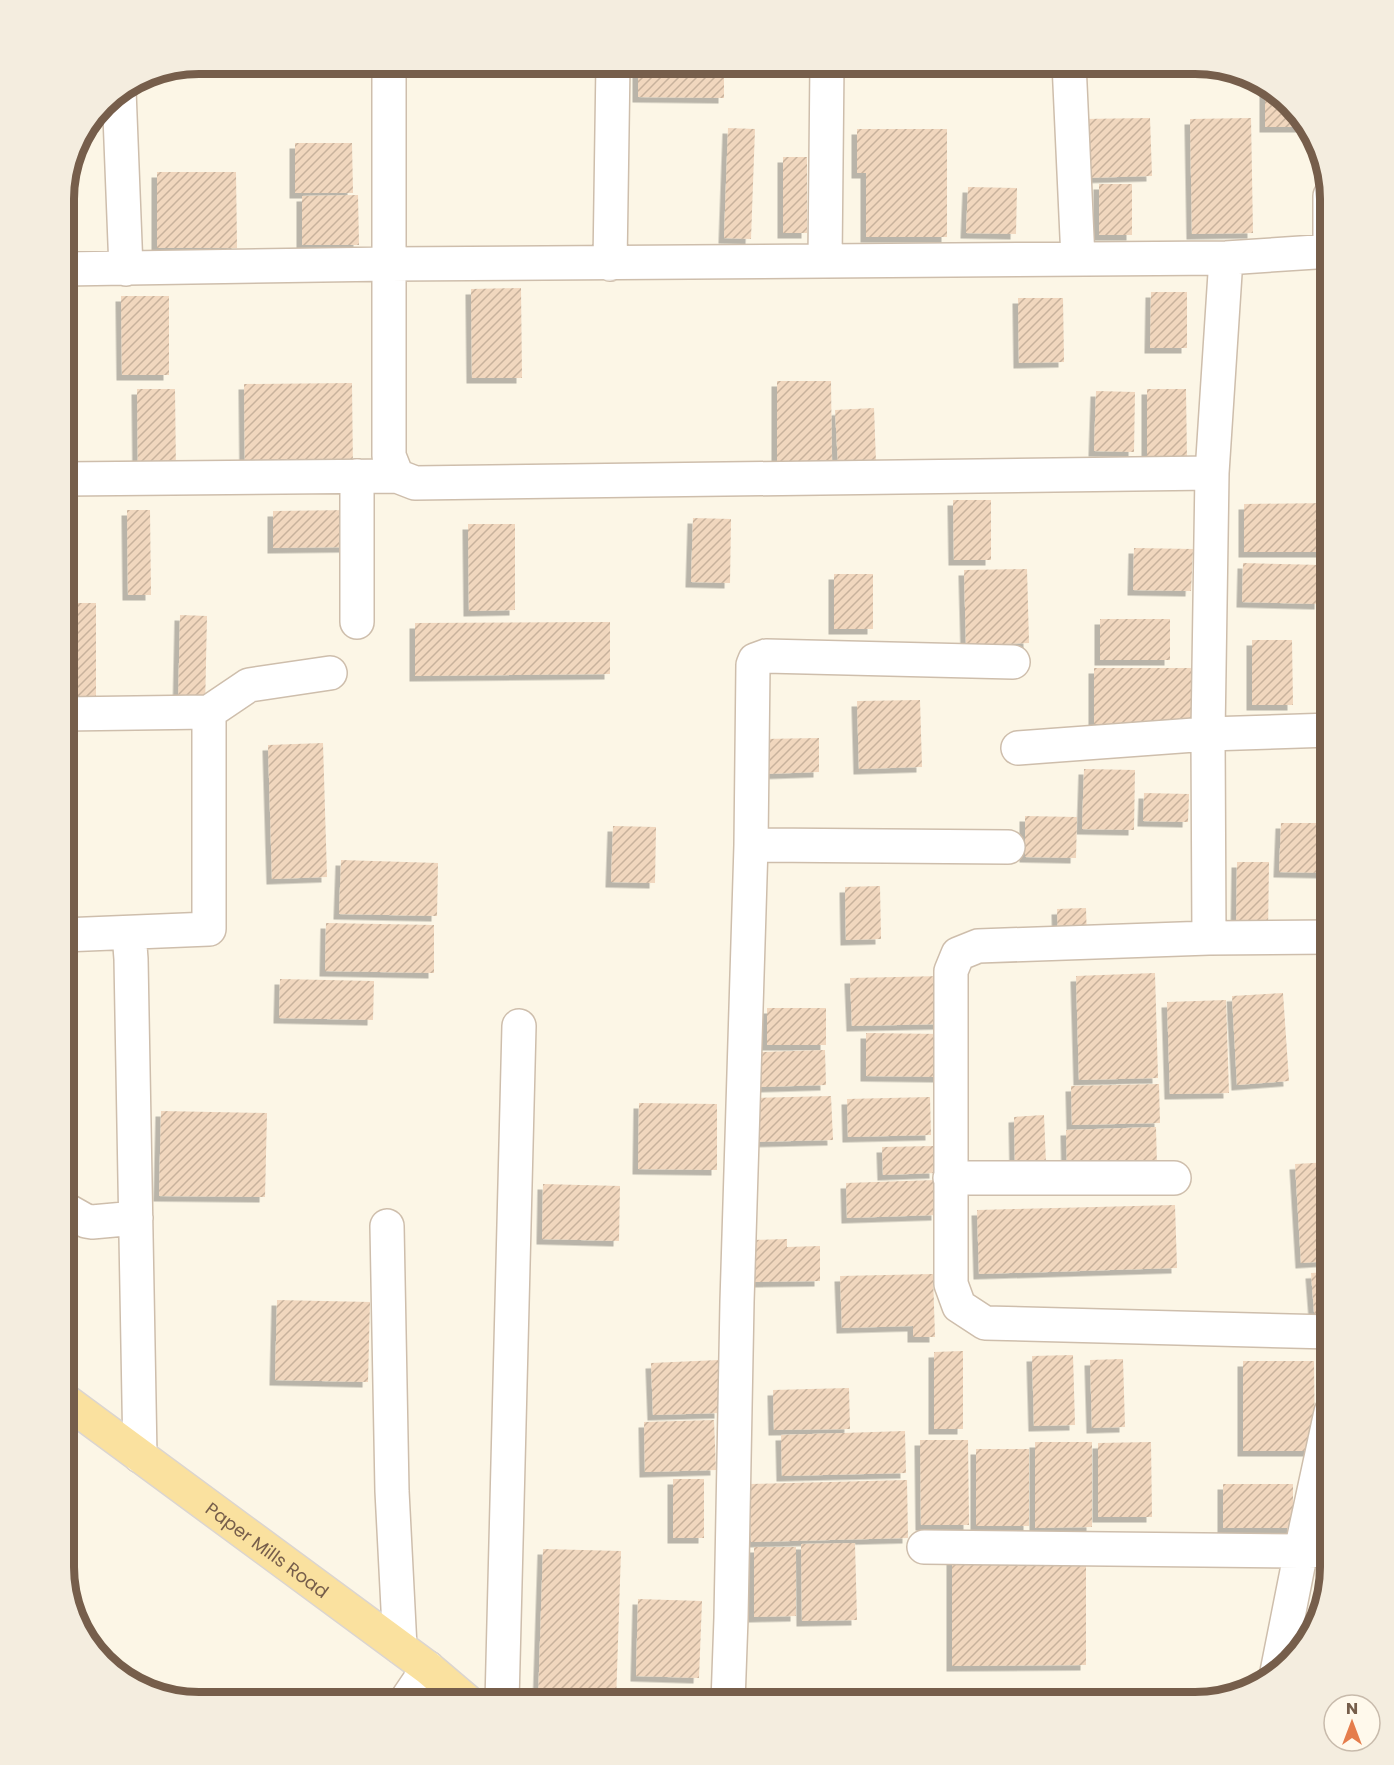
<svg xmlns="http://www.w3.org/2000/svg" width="1394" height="1765" font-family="Poppins,sans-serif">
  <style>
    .building { fill: url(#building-hatch); filter: url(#shadow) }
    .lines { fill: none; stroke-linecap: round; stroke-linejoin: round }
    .minor-casing { stroke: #cebeac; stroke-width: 36 }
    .major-casing { stroke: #dbd5d0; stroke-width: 36 }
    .minor { stroke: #fff; stroke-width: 33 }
    .major { stroke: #fae19f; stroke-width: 33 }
    .labels { text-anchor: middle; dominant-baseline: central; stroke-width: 6; stroke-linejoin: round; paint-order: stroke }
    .street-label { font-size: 18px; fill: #765e4b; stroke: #fff9ec }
    .rim { fill: none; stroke: #765e4b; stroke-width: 8 }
  </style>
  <defs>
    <pattern id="building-hatch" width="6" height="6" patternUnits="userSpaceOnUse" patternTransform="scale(1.5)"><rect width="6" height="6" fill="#f1d7be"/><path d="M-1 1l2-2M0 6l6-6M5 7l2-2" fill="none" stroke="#c8b29c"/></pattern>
    <filter id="shadow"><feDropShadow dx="-5.5" dy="5.5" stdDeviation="0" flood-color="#0004"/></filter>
  </defs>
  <rect width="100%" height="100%" fill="#fcf6e6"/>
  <path class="building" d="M638,71L724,72V98L638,97Z
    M1265,90H1273L1308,123L1309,127H1265Z
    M1150,118L1152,176L1084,178L1082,119Z
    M1251,118L1253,233L1192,234L1190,119Z
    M728,128L755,129L751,239L724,238Z
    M857,129H947V237H866V173H857Z
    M295,143H352L353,193H295Z
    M783,157H807V233H783Z
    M157,172H236L237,248H157Z
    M1099,184H1132V235H1099Z
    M968,187L1017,188L1016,234L966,233Z
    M358,195L359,245H302V196Z
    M521,288L522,378H472L471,289Z
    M1151,292H1187V348H1150Z
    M121,296H169V375H122Z
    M1018,298H1063L1064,362L1019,363Z
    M777,381H831L832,465H777Z
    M352,383L353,473H245L244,384Z
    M137,389H175L176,473L138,474Z
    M1147,389H1186L1187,461H1147Z
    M1096,391L1135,392L1134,452L1094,451Z
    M63,408H78V458H63Z
    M874,408L876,463L838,465L835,410Z
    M953,500H991V560H954Z
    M1330,503L1331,552H1244V504Z
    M127,510H150L151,595H128Z
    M351,510V547L273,548V511Z
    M693,518L731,519L730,583L691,582Z
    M468,524H515V610L469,611Z
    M1134,548L1193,549L1191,591L1133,590Z
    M1243,563L1321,565L1320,604L1242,602Z
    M1027,569L1029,643L966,645L964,570Z
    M834,574H873V629H834Z
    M63,603H96V713H63Z
    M180,615L207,616L205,709H178Z
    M1100,619H1170V660H1100Z
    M610,622V674L415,676V623Z
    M1252,640H1292L1293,705H1252Z
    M1094,668H1193V724H1094Z
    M920,700L922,767L859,769L857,701Z
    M819,738V772L764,774L763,739Z
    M63,743H69L70,837H63Z
    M323,743L327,877L272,879L268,745Z
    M1084,769L1135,770L1134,830L1082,829Z
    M1144,793L1189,794L1188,822L1143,821Z
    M1025,816L1077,817L1076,858L1025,857Z
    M1281,823H1326L1325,848H1331V873L1279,872Z
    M613,826L656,827L655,883L611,882Z
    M63,842H71V892L63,893Z
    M341,860L438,863L437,916L339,914Z
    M1237,862H1269L1268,933L1236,932Z
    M880,886L881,939L846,940L845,887Z
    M1086,908L1087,941L1058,943L1057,909Z
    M326,923L434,925V973L325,971Z
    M1155,973L1158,1078L1079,1080L1076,976Z
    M943,976L944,1024L852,1026L850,978Z
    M280,979L374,981L373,1020L279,1018Z
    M1283,993L1289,1081L1237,1085L1232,996Z
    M1226,1000L1229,1093L1170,1094L1167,1002Z
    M767,1008H826V1045H767Z
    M866,1033L942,1034V1077L866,1076Z
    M825,1050L826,1085L760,1087L759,1052Z
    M1159,1084L1160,1123L1072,1125L1071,1086Z
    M831,1096L833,1140L755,1142L754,1098Z
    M930,1097L931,1135L848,1137L847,1099Z
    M639,1103L717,1104V1170L638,1169Z
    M161,1111L267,1113L265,1197L159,1196Z
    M1044,1115L1046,1164L1015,1165L1014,1117Z
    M1156,1127L1157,1167L1067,1169L1066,1130Z
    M934,1146L935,1173L883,1175L882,1147Z
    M1331,1162V1261L1301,1263L1295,1164Z
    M936,1180L937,1215L847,1218L846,1183Z
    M543,1184L620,1186L619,1241L542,1239Z
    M1175,1205L1177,1268L979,1274L977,1210Z
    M787,1239V1247L820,1246V1281L752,1282L751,1240Z
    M1331,1272V1324L1315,1325L1311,1273Z
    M933,1274L935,1337H913V1326L842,1328L840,1276Z
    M277,1300L370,1302L368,1382L275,1380Z
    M963,1351V1429H934V1352Z
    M1073,1355L1075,1425L1034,1426L1032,1356Z
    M1123,1359L1125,1427L1092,1428L1090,1360Z
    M719,1360L720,1413L653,1415L651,1363Z
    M1243,1361H1314L1315,1451H1243Z
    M849,1388L850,1429L774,1430L773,1390Z
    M714,1420L716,1470L645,1472L644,1422Z
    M905,1431L906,1473L782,1476L781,1435Z
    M920,1440H968L969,1525H921Z
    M1035,1442H1092V1527L1035,1528Z
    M1151,1442L1152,1517H1098V1443Z
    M976,1449H1029V1526H976Z
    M673,1479H704V1538H673Z
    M907,1480L908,1538L751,1542L750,1484Z
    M1223,1484H1293V1528H1223Z
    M855,1543L857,1620L802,1621L801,1544Z
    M754,1547H796V1616L754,1617Z
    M543,1549L621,1551L616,1702H538Z
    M1086,1553V1665L952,1666V1554Z
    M638,1599L702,1601L699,1678L636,1676Z
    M825,1692V1702H749V1695Z"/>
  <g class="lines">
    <g class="minor-casing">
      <path id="minor" d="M389,63V456L397,476L415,483L1212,473
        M827,63L825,261L1226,258L1331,251
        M1069,63L1078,259
        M119,90L126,269
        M1330,252V196
        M1226,258L1212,473L1208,734L1209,938L1331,937
        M610,264L613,63
        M63,269L389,264L825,261
        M357,476V622
        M63,479L397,476
        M209,712L249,685L330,673
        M1018,748L1208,734L1331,730
        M751,845L753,665L755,660L766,656L1013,662
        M129,933L131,959L140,1456
        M63,935L209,929V712L63,714
        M1209,938L978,946L958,954L951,971V1284L959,1306L985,1323L1331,1332
        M950,1178H1174
        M63,1208L86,1221L92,1222L136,1218
        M387,1226L392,1491L400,1647
        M924,1547L1301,1551L1331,1550
        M1277,1672L1301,1551L1331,1412
        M405,1702L428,1668
        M502,1702L519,1026
        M728,1702L731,1618L737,1302L751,845L1008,847"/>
    </g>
    <g class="major-casing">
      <g id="major">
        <path id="s1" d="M63,1399L428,1668L468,1702"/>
      </g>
    </g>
    <use href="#minor" class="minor"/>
    <use href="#major" class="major"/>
  </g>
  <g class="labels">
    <g class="street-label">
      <text stroke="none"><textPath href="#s1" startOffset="254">Paper Mills Road</textPath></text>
    </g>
  </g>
  <path d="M0 0H1394V1765H0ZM199 74H1195A125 125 0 0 1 1320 199V1567A125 125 0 0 1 1195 1692H199A125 125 0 0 1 74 1567V199A125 125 0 0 1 199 74Z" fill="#f4eddf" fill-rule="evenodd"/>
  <path class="rim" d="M199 74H1195A125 125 0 0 1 1320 199V1567A125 125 0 0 1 1195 1692H199A125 125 0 0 1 74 1567V199A125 125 0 0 1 199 74Z"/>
  <g transform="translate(1352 1723)"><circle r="28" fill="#fff9ec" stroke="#c8bbac" stroke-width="1.5"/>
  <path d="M0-4.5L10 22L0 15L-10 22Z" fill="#e57d4c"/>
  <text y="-9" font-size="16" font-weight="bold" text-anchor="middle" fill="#765e4b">N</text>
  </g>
</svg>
